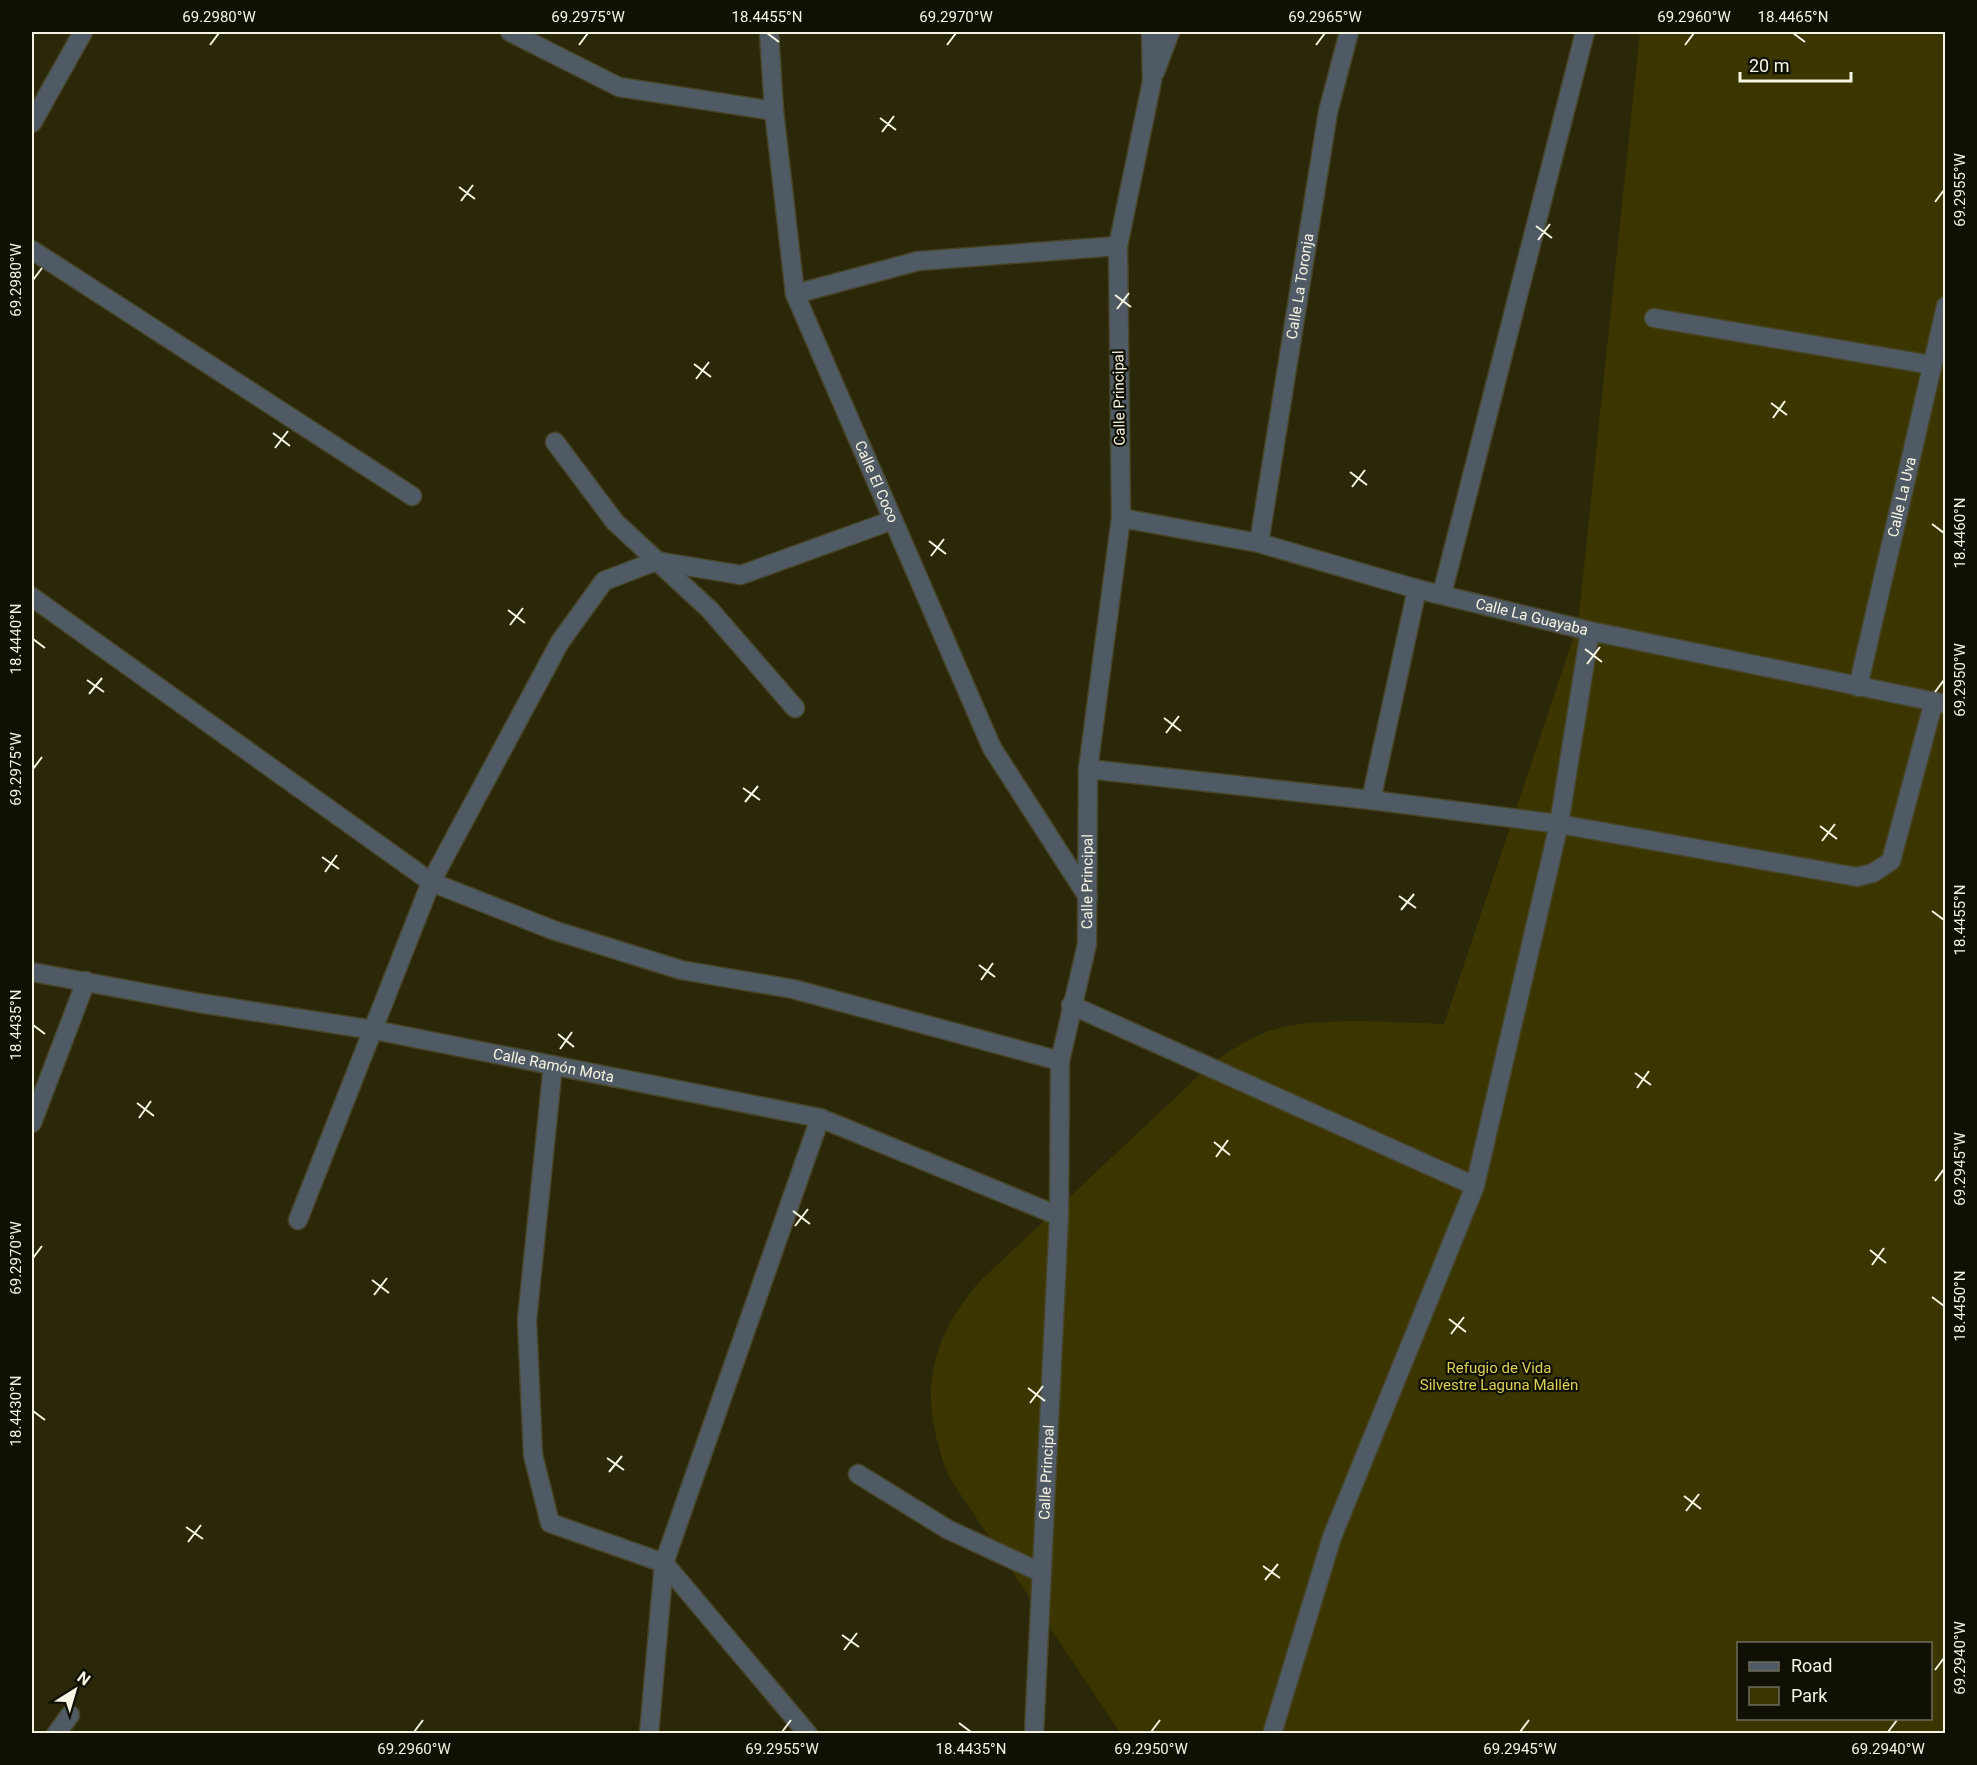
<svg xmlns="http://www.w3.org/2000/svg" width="1977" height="1765" font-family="Roboto,sans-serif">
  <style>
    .green { fill: #3b3600; fill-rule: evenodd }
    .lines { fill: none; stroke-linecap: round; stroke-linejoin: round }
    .minor-casing { stroke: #474528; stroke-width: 21 }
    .minor { stroke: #505a64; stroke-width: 18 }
    .ticks { fill: none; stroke: #f6f5e3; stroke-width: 2 }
    .labels { text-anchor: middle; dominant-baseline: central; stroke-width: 4.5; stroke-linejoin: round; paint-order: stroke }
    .street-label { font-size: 15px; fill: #f6f5e3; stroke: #111005 }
    .park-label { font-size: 15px; fill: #dcd155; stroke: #111005 }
    .neatline { fill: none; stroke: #f6f5e3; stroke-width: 2 }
    .ticks-label { font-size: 15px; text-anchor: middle; fill: #f6f5e3 }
  </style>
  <rect width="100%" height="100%" fill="#2a2809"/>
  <path class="green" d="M1640,32H1945V1733L1121,1734L949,1477C919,1400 925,1347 978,1283L1209,1066C1226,1053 1244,1041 1264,1033C1307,1015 1396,1023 1444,1024L1578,624ZM1738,1644H1930V1718H1738Z"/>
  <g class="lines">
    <g class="minor-casing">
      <g id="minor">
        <path d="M510,32L619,87L774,111"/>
        <path id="s1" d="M769,32L774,111L795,294L992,748L1088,897"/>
        <path d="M1155,72L1170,32"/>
        <path d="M32,123L83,32"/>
        <path d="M32,250L412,496"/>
        <path d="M795,294L918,261L1118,246"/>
        <path d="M1654,318L1932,365"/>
        <path d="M555,442L615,522L710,610L795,708"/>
        <path id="s2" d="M1121,518L1259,543L1417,589L1590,631L1946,704"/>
        <path id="s3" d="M1259,543L1328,112L1349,32"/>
        <path d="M1442,594L1585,32"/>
        <path d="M32,597L431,882L553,930L681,970L793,989L1060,1061"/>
        <path id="s4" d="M1858,687L1946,306"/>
        <path d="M1088,769L1371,800L1559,824L1857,877L1873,873L1891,861L1934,701"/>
        <path d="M1371,800L1417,589"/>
        <path id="s5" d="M32,972L199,1003L374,1030L820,1118L1059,1216"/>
        <path d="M1071,1005L1475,1186"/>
        <path d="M553,1065L527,1320L533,1455L550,1523L664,1563L808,1734"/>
        <path d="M32,1123L86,981"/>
        <path d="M298,1220L431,882L560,642L604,581L656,561L741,575L893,520"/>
        <path d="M858,1474L947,1529L1042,1573"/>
        <path d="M56,1734L70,1715"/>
        <path d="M649,1734L664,1563L820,1118"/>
        <path id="s6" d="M1034,1734L1059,1216L1060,1061L1087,944L1088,769L1121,518L1118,246L1152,81L1151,32"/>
        <path d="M1272,1734L1332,1537L1475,1186L1559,824L1590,631"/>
      </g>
    </g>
    <use href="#minor" class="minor"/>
  </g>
  <path class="ticks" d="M767,33L779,42M1793,33L1805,42M210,45L219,33M579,45L588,33M947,45L956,33M1316,45L1325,33M1685,45L1694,33M880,118L896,130M882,132L894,116M459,187L475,199M461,201L473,185M1935,202L1944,190M1536,226L1552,238M1538,240L1550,224M33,280L42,268M1115,295L1131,307M1117,309L1129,293M694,364L711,377M696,379L709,362M1771,403L1787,415M1773,418L1785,401M273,433L290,446M275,448L288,431M1350,472L1367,485M1352,487L1365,470M1932,524L1944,533M929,541L946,554M931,556L944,539M508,610L525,623M510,625L523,608M33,639L45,648M1585,649L1602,662M1587,664L1600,647M87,680L104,692M1935,692L1944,680M89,694L102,678M1164,718L1181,731M1166,733L1179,716M33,769L42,757M743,788L760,800M745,802L758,786M1820,826L1837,839M1822,841L1835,824M322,857L339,869M325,872L337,855M1399,896L1416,908M1401,910L1414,894M1932,911L1944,920M979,965L995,977M981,980L993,963M33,1025L45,1034M558,1034L574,1047M560,1049L572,1032M1635,1073L1651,1085M1637,1088L1649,1071M137,1103L154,1116M139,1118L151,1101M1214,1142L1230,1155M1216,1157L1228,1140M1935,1181L1944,1169M793,1211L810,1224M795,1226L808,1209M1870,1250L1886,1263M33,1258L42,1246M1872,1265L1884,1248M372,1280L389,1293M374,1295L387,1278M1932,1297L1944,1306M1449,1319L1466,1332M1451,1334L1464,1317M1028,1388L1045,1401M1030,1403L1043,1386M33,1411L45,1420M607,1458L624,1470M609,1472L622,1456M1684,1496L1701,1509M1686,1511L1699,1494M186,1527L203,1539M188,1542L201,1525M1263,1566L1280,1578M1265,1580L1278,1564M842,1635L859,1647M844,1650L857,1633M1935,1670L1944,1658M959,1723L971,1732M414,1732L423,1720M782,1732L791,1720M1151,1732L1160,1720M1520,1732L1529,1720M1888,1732L1897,1720"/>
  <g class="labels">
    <g class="street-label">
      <text stroke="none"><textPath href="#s3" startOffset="260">Calle La Toronja</textPath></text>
      <text transform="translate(1119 398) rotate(-91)">Calle Principal</text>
      <text stroke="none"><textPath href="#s1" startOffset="468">Calle El Coco</textPath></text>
      <text stroke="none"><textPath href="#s4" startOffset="195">Calle La Uva</textPath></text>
      <text stroke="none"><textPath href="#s2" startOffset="423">Calle La Guayaba</textPath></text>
      <text stroke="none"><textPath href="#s6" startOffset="856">Calle Principal</textPath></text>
      <text stroke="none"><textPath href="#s5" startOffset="530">Calle Ramón Mota</textPath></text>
      <text stroke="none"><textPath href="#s6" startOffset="262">Calle Principal</textPath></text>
    </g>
    <g class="park-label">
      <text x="1499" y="1368">Refugio de Vida<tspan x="1499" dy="17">Silvestre Laguna Mallén</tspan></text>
    </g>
  </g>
  <rect width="1977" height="1765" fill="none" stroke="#111005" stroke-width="66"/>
  <rect x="1737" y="1642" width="195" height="78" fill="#111005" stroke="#6d6c5e" stroke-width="1.5"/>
  <rect x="1749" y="1662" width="30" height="9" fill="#505a64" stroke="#6d6c5e" stroke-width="1.5"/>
  <text x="1791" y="1672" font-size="18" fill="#f6f5e3">Road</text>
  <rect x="1749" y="1687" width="30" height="18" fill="#3b3600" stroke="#6d6c5e" stroke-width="1.5"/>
  <text x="1791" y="1702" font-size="18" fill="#f6f5e3">Park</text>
  <g transform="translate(75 1690) rotate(37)" stroke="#111005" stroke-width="4.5" paint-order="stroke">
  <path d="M0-4.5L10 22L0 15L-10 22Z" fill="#f6f5e3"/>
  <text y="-9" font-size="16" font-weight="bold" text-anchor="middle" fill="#f6f5e3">N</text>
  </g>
  <path d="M1740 72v9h111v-9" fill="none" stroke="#f6f5e3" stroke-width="3"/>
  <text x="1749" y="72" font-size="18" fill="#f6f5e3" stroke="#111005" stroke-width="4.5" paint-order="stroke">20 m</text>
  <rect x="33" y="33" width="1911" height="1699" class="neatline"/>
  <g class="ticks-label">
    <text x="219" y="22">69.2980°W</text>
    <text x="588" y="22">69.2975°W</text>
    <text x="767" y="22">18.4455°N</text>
    <text x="956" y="22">69.2970°W</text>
    <text x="1325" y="22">69.2965°W</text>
    <text x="1694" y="22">69.2960°W</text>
    <text x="1793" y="22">18.4465°N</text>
    <text transform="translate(1960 190) rotate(-90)" y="5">69.2955°W</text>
    <text transform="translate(16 280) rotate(-90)" y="5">69.2980°W</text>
    <text transform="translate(1960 533) rotate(-90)" y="5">18.4460°N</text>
    <text transform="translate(16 639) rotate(-90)" y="5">18.4440°N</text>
    <text transform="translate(1960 680) rotate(-90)" y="5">69.2950°W</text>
    <text transform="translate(16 769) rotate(-90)" y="5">69.2975°W</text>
    <text transform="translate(1960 920) rotate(-90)" y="5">18.4455°N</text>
    <text transform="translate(16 1025) rotate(-90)" y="5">18.4435°N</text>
    <text transform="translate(1960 1169) rotate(-90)" y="5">69.2945°W</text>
    <text transform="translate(16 1258) rotate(-90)" y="5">69.2970°W</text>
    <text transform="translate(1960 1306) rotate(-90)" y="5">18.4450°N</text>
    <text transform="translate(16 1411) rotate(-90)" y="5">18.4430°N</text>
    <text transform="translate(1960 1658) rotate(-90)" y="5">69.2940°W</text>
    <text x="414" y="1754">69.2960°W</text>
    <text x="782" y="1754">69.2955°W</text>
    <text x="971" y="1754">18.4435°N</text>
    <text x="1151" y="1754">69.2950°W</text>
    <text x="1520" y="1754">69.2945°W</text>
    <text x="1888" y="1754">69.2940°W</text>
  </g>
</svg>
